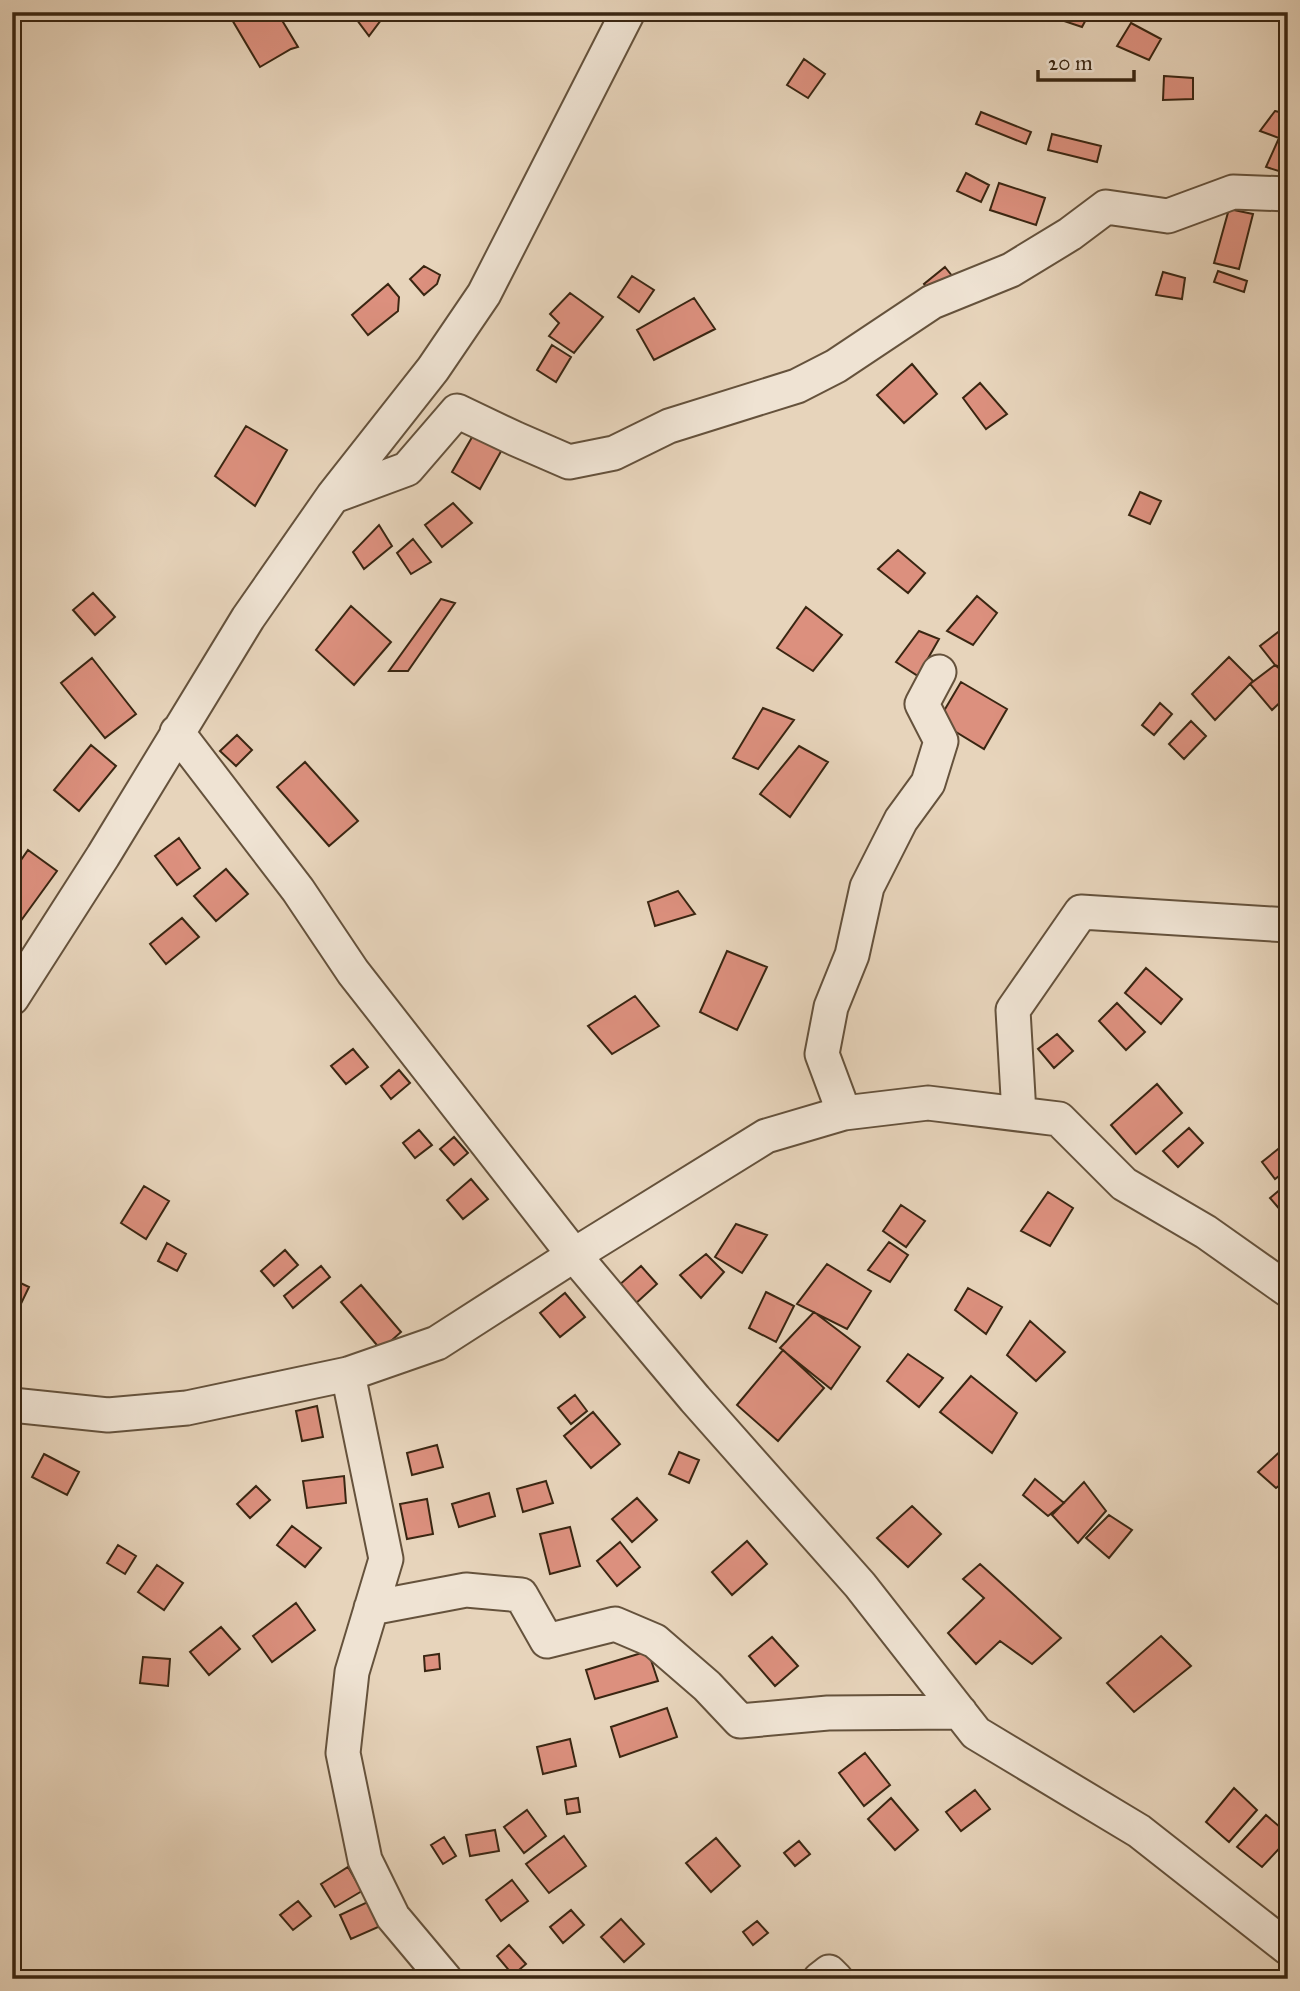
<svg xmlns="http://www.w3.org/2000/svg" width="1300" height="1991" font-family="'IM FELL Great Primer',serif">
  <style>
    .building { fill: #dc907e; stroke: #3a2612; stroke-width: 2 }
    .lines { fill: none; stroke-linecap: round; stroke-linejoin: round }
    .minor-casing { stroke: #65523c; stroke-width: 37 }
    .minor { stroke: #efe3d3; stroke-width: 33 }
  </style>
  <rect width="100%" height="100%" fill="#e7d4bb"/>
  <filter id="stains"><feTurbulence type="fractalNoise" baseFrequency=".00286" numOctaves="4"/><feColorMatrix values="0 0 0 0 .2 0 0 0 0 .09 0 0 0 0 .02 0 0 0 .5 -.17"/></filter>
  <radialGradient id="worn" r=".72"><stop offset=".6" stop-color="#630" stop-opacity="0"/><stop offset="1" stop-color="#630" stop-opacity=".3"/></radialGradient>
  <path class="building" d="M241,12H277L298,47L291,49L260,67L231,18Z
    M351,12H387L369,36Z
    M1051,12H1090L1082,27L1049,16Z
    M1288,12V24L1261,13V12Z
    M1131,23L1161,39L1149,60L1117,46Z
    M804,59L825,74L808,98L787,85Z
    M1164,76L1193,78V99L1163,100Z
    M1275,111L1288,114V174L1266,167L1279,138L1260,131Z
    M981,112L1031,132L1026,144L976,124Z
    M1052,134L1101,146L1097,162L1048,150Z
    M966,173L989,185L981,202L957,191Z
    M999,183L1045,198L1036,225L990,210Z
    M1229,209L1253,214L1239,269L1214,263Z
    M424,266L440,275L437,284L424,295L410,279Z
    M945,267L953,277L932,294L924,284Z
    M1218,271L1247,281L1244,292L1214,282Z
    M1163,272L1185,278L1182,299L1156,295Z
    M632,276L654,290L639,312L618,297Z
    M388,284L399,297L398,311L368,335L352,315Z
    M570,293L603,317L574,353L549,336L559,323L550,314Z
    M694,298L715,329L654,360L637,330Z
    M552,345L571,357L556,382L537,370Z
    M912,364L937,394L904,423L877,395Z
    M980,383L1007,414L986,429L963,398Z
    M246,426L287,450L255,506L215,476Z
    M475,432L504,446L480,489L452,472Z
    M1140,492L1161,501L1150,524L1129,515Z
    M453,503L472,523L442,547L425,525Z
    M379,525L392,546L364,569L353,552Z
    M413,539L431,562L411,574L397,553Z
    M898,550L925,573L908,593L878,569Z
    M93,593L115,617L95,635L73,610Z
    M977,596L997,613L973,645L947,631Z
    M441,599L455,603L408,671H389Z
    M351,606L391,642L354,685L316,650Z
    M806,607L842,635L813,671L777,648Z
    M1286,626L1288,664L1282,668L1275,665L1260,646Z
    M919,631L939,639L918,676L896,662Z
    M1229,657L1253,681L1215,720L1192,694Z
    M92,658L136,714L105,738L61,683Z
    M1275,665L1288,676V695L1272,710L1250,684Z
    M961,682L1007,709L984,749L938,721Z
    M1160,703L1172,714L1154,735L1142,725Z
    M763,708L794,720L758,769L733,758Z
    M1191,721L1206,736L1184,759L1169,744Z
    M237,735L252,750L236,766L220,751Z
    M91,745L116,766L79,811L54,790Z
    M799,746L828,762L790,817L760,794Z
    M305,762L358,821L329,846L277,787Z
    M179,838L200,868L177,885L155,856Z
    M28,850L57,871L12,933V873Z
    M226,869L248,894L216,921L194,896Z
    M678,891L695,914L655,926L648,902Z
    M182,918L199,937L166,964L150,944Z
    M727,951L767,967L737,1030L700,1012Z
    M1146,968L1182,999L1161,1024L1125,993Z
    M635,996L659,1026L612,1054L588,1026Z
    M1117,1003L1145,1032L1126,1050L1099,1021Z
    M1057,1034L1073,1051L1054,1068L1038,1049Z
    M353,1049L368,1067L346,1084L331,1066Z
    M399,1070L410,1083L391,1099L381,1086Z
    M1157,1084L1182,1113L1136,1154L1111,1125Z
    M1189,1128L1203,1143L1178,1167L1163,1151Z
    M419,1130L432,1145L415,1158L403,1143Z
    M454,1137L468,1153L454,1165L440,1149Z
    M1288,1141V1169L1275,1179L1262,1162Z
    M471,1179L488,1199L463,1219L447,1200Z
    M1288,1183V1207L1282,1212L1270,1198Z
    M144,1186L169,1201L146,1239L121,1223Z
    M1048,1192L1073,1208L1050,1246L1021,1231Z
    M901,1205L925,1221L906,1247L883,1231Z
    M736,1224L767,1235L742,1273L715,1257Z
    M889,1242L908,1255L890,1282L868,1270Z
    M167,1243L186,1254L177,1271L158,1261Z
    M285,1250L298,1265L274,1286L261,1271Z
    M706,1254L724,1272L701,1298L680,1275Z
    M827,1264L871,1291L847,1329L797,1304Z
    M321,1266L330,1277L293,1308L284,1296Z
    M641,1266L657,1284L634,1305L618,1286Z
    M12,1279L29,1287L17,1312L12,1310Z
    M361,1285L401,1332L381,1350L341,1302Z
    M968,1288L1002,1307L986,1334L955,1310Z
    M766,1292L794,1306L776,1342L749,1328Z
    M565,1293L585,1317L560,1337L540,1313Z
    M814,1312L860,1347L831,1389L780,1348Z
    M1030,1321L1065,1352L1036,1381L1007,1355Z
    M783,1350L824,1388L778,1441L737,1405Z
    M908,1354L943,1378L919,1407L887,1381Z
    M971,1376L1017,1413L992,1453L940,1412Z
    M575,1395L587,1411L571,1424L558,1408Z
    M317,1406L323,1437L302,1441L296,1411Z
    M593,1412L620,1444L591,1468L564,1436Z
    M1288,1444V1479L1276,1488L1258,1472Z
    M437,1445L443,1467L412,1475L407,1453Z
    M679,1452L699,1460L689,1483L669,1474Z
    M44,1454L79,1472L67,1495L32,1477Z
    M344,1476L346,1503L307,1508L303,1481Z
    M1035,1479L1064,1503L1048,1516L1023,1495Z
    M546,1481L553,1503L523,1512L517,1489Z
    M1084,1482L1106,1511L1078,1543L1052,1515Z
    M256,1486L270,1500L250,1518L237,1504Z
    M489,1493L495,1516L459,1527L452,1504Z
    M637,1498L657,1520L632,1542L612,1519Z
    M427,1499L433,1534L407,1539L400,1504Z
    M912,1506L941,1534L908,1567L877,1538Z
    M1109,1515L1132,1530L1109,1558L1086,1538Z
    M292,1526L321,1548L305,1567L277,1545Z
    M570,1527L580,1566L550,1574L540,1534Z
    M747,1541L767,1564L732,1595L712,1572Z
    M620,1542L640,1567L617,1586L597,1561Z
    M118,1545L136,1556L125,1574L107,1563Z
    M980,1564L1061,1638L1032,1664L1000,1641L976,1664L948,1633L984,1598L963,1579Z
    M157,1565L183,1583L164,1610L138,1592Z
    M296,1603L315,1630L272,1662L253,1636Z
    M221,1627L240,1649L209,1675L190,1652Z
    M1161,1636L1191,1666L1134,1712L1107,1683Z
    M772,1637L798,1666L775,1686L749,1656Z
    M648,1651L658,1681L595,1699L586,1670Z
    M439,1654L440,1669L425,1671L424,1656Z
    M143,1657L170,1659L168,1686L140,1683Z
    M667,1708L677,1737L620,1757L611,1727Z
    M570,1739L576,1766L543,1774L537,1747Z
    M865,1753L890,1785L864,1806L839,1773Z
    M1234,1788L1257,1810L1229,1842L1206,1822Z
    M975,1790L990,1809L961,1831L946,1812Z
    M578,1798L580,1812L567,1814L565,1800Z
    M891,1798L918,1830L895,1850L868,1819Z
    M527,1810L546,1836L524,1853L504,1827Z
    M1266,1815L1288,1834V1839L1262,1867L1237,1847Z
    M495,1830L499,1851L470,1856L466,1835Z
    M564,1836L586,1866L549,1893L526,1864Z
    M444,1837L456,1856L443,1864L431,1845Z
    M716,1838L740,1866L711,1892L686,1863Z
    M799,1841L810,1854L795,1866L784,1853Z
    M348,1867L362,1891L335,1907L321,1884Z
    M512,1880L528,1901L501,1921L486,1900Z
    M374,1899L385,1924L351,1939L340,1915Z
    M298,1901L311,1916L293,1930L280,1915Z
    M571,1910L584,1925L563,1943L550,1927Z
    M621,1919L644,1944L624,1962L601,1937Z
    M757,1921L768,1933L753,1945L743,1932Z
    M509,1945L526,1964L513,1975L497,1956Z"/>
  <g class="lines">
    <g class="minor-casing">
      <path id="minor" d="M334,496L407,469L457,411L516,439L569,462L614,453L669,426L797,386L836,366L932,302L1011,270L1070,234L1106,207L1168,216L1233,192L1288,194
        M177,732L298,890L353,972L574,1255L695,1399L860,1585L976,1733L1139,1831L1288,1948
        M12,998L103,856L248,618L333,496L433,369L484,294L628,12
        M844,1113L822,1054L831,1007L852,955L867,887L901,820L928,783L941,741L922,704L939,672
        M1019,1114L1013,1010L1081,912L1288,925
        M348,1374L386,1559L352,1672L343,1753L365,1860L393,1917L445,1979
        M12,1405L108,1415L187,1408L348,1374L437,1343L574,1255L766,1136L844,1113L928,1103L1059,1119L1124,1184L1206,1232L1288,1290
        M371,1608L466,1590L521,1595L547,1641L615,1624L655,1641L707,1686L740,1721L828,1713L960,1712
        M820,1979L829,1972L836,1979"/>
    </g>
    <use href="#minor" class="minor"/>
  </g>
  <rect width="1300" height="1991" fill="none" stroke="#e7d4bb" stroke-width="42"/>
  <rect x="14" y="14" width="1272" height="1963" fill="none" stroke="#3a2612" stroke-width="3.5"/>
  <rect x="21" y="21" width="1258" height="1949" fill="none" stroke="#3a2612" stroke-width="2"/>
  <path d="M1038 70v10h96v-10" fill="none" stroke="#3a2612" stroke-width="3.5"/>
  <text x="1048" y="70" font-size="21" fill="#3a2612" stroke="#efe3d3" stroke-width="5" paint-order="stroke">20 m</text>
  <rect width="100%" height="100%" filter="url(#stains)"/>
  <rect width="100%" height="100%" fill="url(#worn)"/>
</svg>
